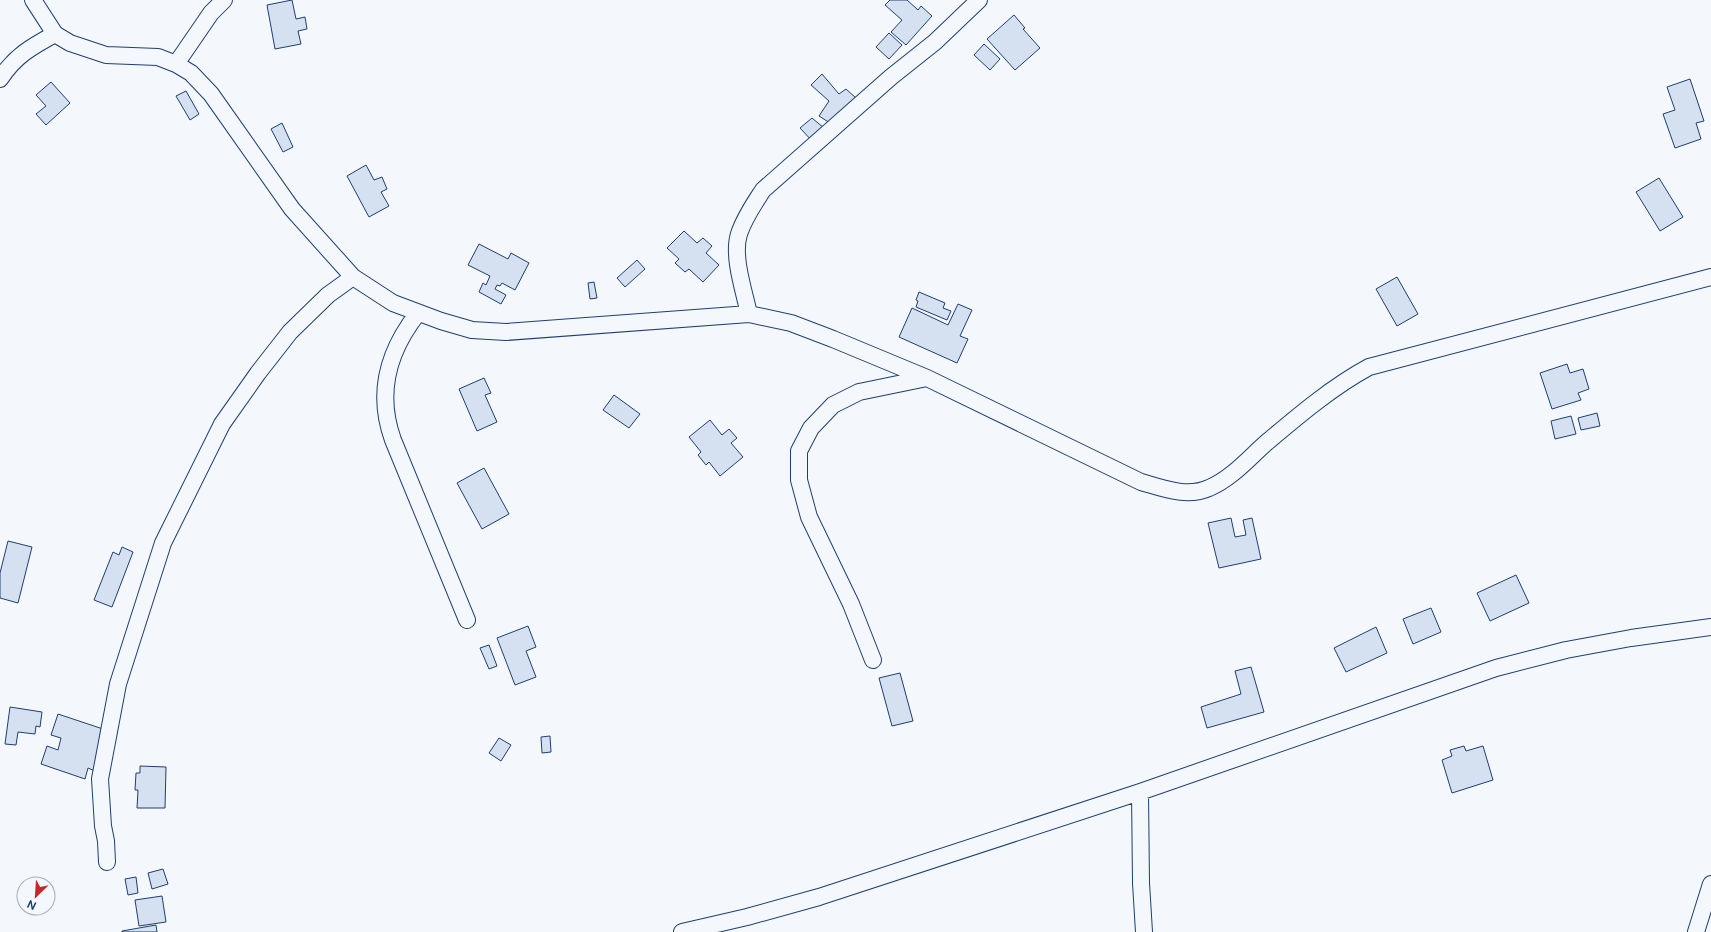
<svg xmlns="http://www.w3.org/2000/svg" width="1711" height="932" font-family="'Public Sans',sans-serif">
  <style>
    .building { fill: #d5e0f0; stroke: #1d3f73 }
    .lines { fill: none; stroke-linecap: round; stroke-linejoin: round }
    .minor-casing { stroke: #1d3f73; stroke-width: 18 }
    .minor { stroke: #f4f7fb; stroke-width: 16 }
  </style>
  <rect width="100%" height="100%" fill="#f4f7fb"/>
  <path class="building" d="M292,0L296,19L305,17L307,29L298,31L301,44L275,49L267,5Z
    M890,0H907L918,10L921,6L932,16L906,45L891,32L902,20L885,5Z
    M1014,15L1025,28L1023,29L1040,48L1015,70L987,39Z
    M889,33L902,45L889,59L876,47Z
    M984,44L1000,59L990,70L974,55Z
    M822,74L839,94L846,89L856,98L833,125L819,116L829,101L811,85Z
    M1690,79L1704,121L1696,123L1701,139L1675,148L1663,114L1675,110L1667,87Z
    M51,82L70,103L46,125L36,114L46,106L36,95Z
    M186,91L199,114L190,120L176,96Z
    M812,118L824,128L813,142L800,128Z
    M282,123L293,147L283,152L271,129Z
    M366,165L374,180L382,177L387,189L381,192L389,206L369,217L347,176Z
    M1659,178L1683,217L1660,231L1636,192Z
    M684,231L697,243L703,238L712,246L706,253L719,265L703,282L689,269L685,272L675,263L679,259L667,248Z
    M479,244L508,259L511,253L529,263L515,290L502,283L500,286L497,285L495,289L506,295L501,304L479,292L483,283L486,285L490,276L468,265Z
    M637,260L645,269L625,287L617,278Z
    M1397,277L1418,314L1397,326L1376,289Z
    M594,282L597,298L590,299L588,283Z
    M919,292L945,303L943,308L951,311L947,320L916,307L918,301L916,300Z
    M958,304L972,310L960,336L968,339L957,363L899,337L912,308L948,325Z
    M1567,364L1570,373L1583,369L1589,389L1578,393L1581,400L1552,409L1540,373Z
    M484,378L491,393L485,395L497,422L477,431L459,389Z
    M614,395L640,414L629,428L603,410Z
    M1597,413L1600,426L1581,430L1578,418Z
    M1571,416L1576,434L1555,439L1551,421Z
    M710,420L722,435L729,429L737,438L731,443L743,457L720,476L709,462L706,465L698,455L701,452L689,437Z
    M484,468L509,514L482,529L457,483Z
    M1231,518L1235,537L1246,535L1243,520L1252,518L1261,559L1219,568L1208,523Z
    M8,541L32,547L18,603L0,598V573Z
    M122,547L133,552L112,607L94,600L113,552L119,555Z
    M1516,575L1529,603L1490,621L1477,593Z
    M1431,608L1441,632L1413,644L1403,619Z
    M528,626L536,647L526,651L536,677L515,685L497,638Z
    M1376,627L1387,653L1346,672L1334,648Z
    M489,645L497,666L489,669L480,648Z
    M1251,667L1264,712L1207,728L1201,707L1241,694L1235,671Z
    M900,673L913,721L892,726L879,678Z
    M10,707L42,712L40,727L36,726L35,734L18,732L16,745L5,744Z
    M58,714L103,729L95,771L88,768L85,779L41,764L47,746L58,750L61,738L51,735Z
    M550,736L551,752L542,753L541,737Z
    M499,738L511,745L501,761L489,753Z
    M1464,746L1466,751L1483,746L1493,780L1452,793L1442,760L1452,756L1450,750Z
    M140,766L166,767L165,808H137L138,790H135L136,773H140Z
    M163,869L168,884L152,889L148,873Z
    M136,877L138,893L128,895L125,879Z
    M162,896L166,922L139,926L135,900Z
    M156,925L157,932H122V931Z"/>
  <g class="lines">
    <g class="minor-casing">
      <path id="minor" d="M33,0L55,34L70,43L106,55L158,57L176,64L191,73L211,94L292,209L353,277L393,303L441,321L472,330L506,332L749,314L791,323L833,339L927,378L1141,482C1162,488 1187,498 1209,488C1231,479 1249,458 1266,443C1298,416 1332,387 1369,367L1711,277
        M176,64L211,13L224,0
        M0,79C15,56 31,47 55,34
        M418,313C388,351 376,393 393,440L467,620
        M749,314C744,291 732,256 739,234C744,218 754,204 763,190L891,77L935,42L979,0
        M873,660L851,604L809,517L799,480V451L811,428L833,405L859,392L927,378
        M1140,792L1141,883L1144,932
        M107,862L106,841L103,826L100,779L118,684L163,543L222,424L258,373L290,332L328,295L353,277
        M682,932L747,917L819,897L1140,792L1496,668L1566,650L1631,638L1711,627
        M1696,932L1711,884"/>
    </g>
    <use href="#minor" class="minor"/>
  </g>
  <g transform="translate(36 896) rotate(205)"><circle r="19" fill="#f4f7fb" stroke="#9eadc5"/>
  <path d="M0-3L7 15L0 10L-7 15Z" fill="#c62828"/>
  <text y="-6" font-size="11" font-weight="bold" text-anchor="middle" fill="#1d3f73">N</text>
  </g>
</svg>
